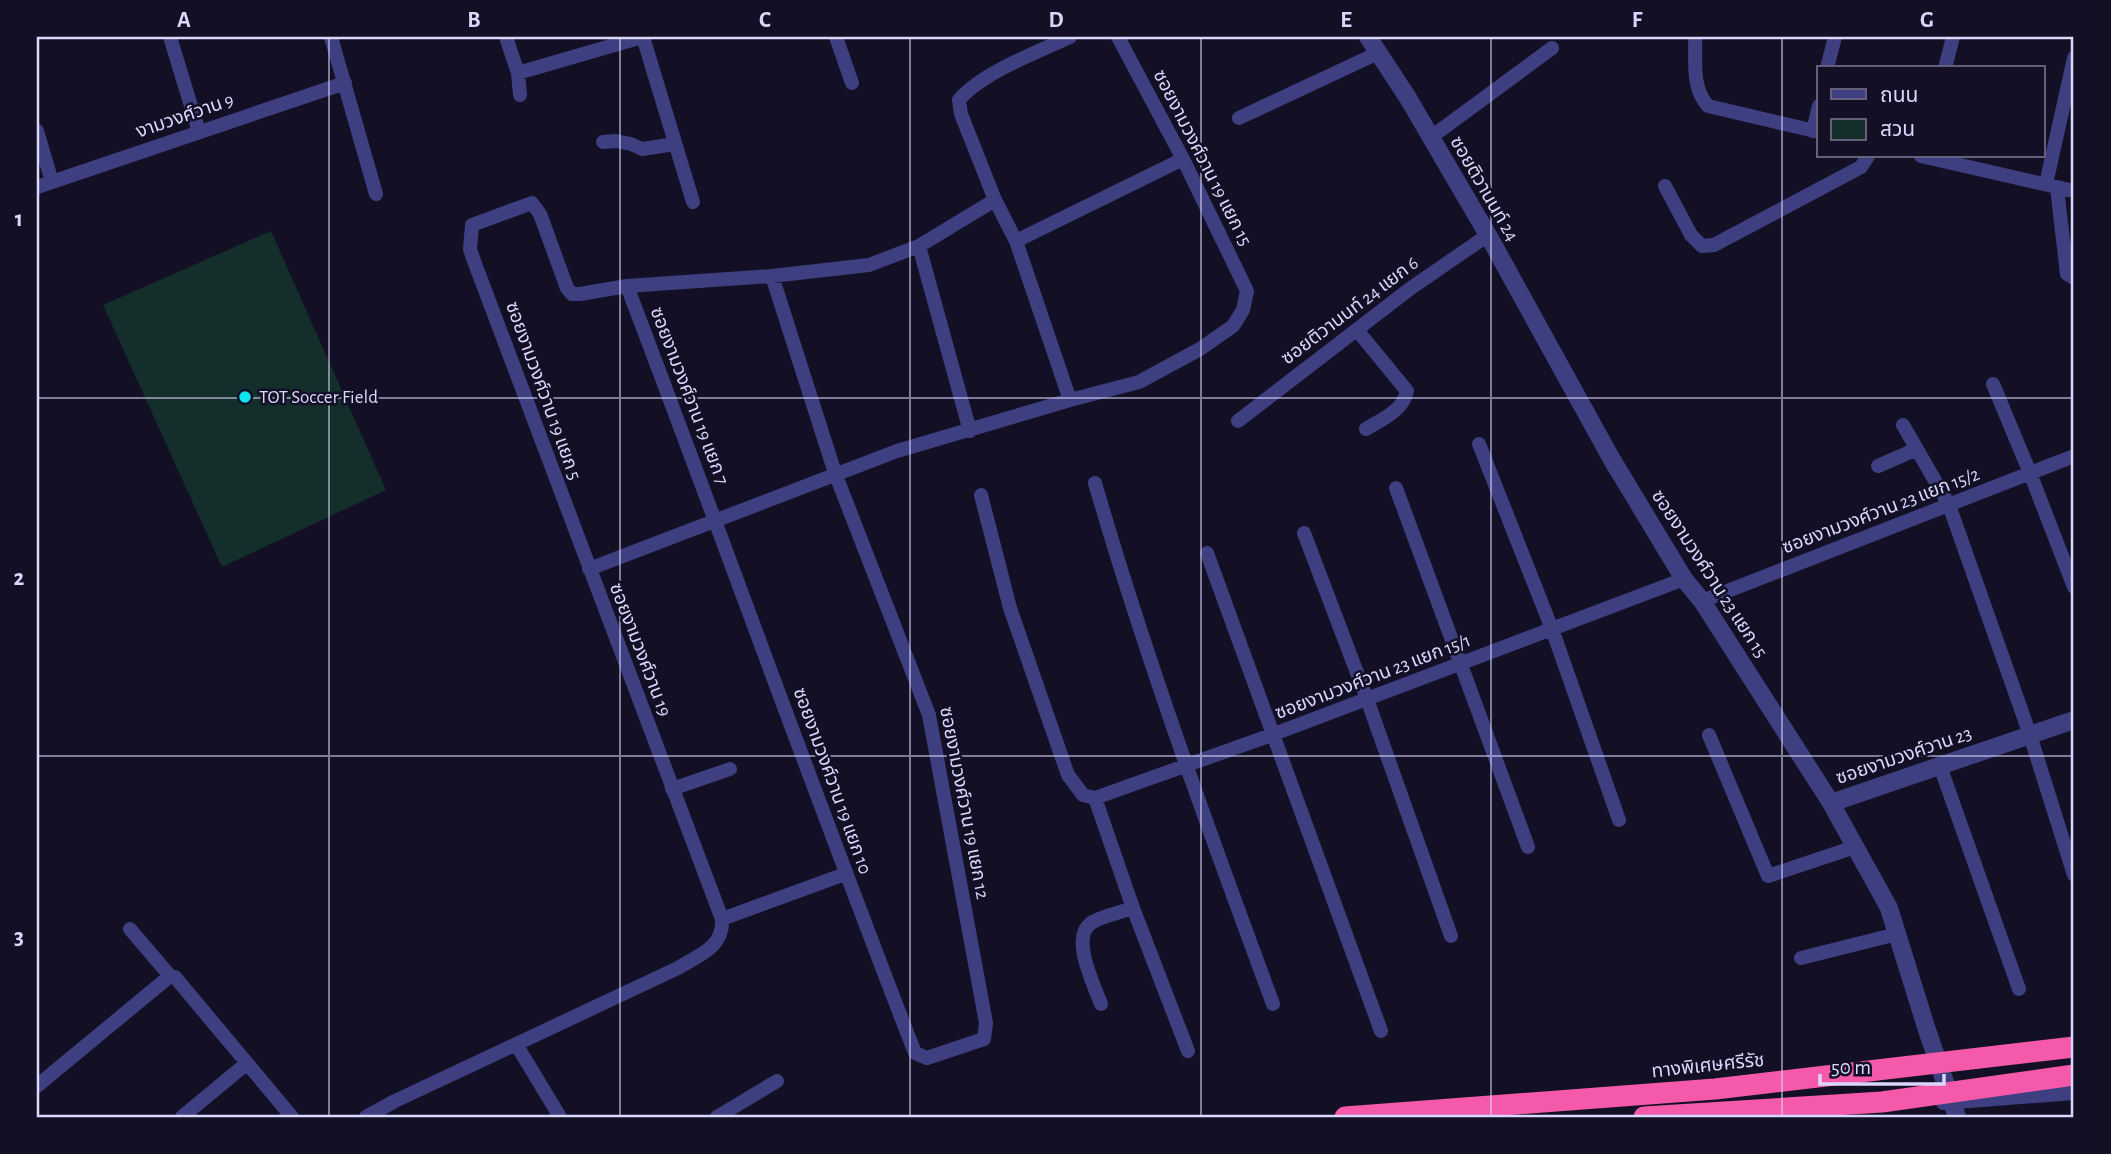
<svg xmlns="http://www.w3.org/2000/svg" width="2111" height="1154" font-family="'Alegreya Sans','Noto Sans Thai',sans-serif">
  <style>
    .green { fill: #142e2c }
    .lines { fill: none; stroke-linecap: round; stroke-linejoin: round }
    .minor { stroke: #3e3f81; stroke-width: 14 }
    .tertiary { stroke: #3e3f81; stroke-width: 18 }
    .motorway-bridge { stroke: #f559aa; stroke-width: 21 }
    .grid { fill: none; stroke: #d9d7fc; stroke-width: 2; stroke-opacity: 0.55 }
    .poi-dot { fill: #0fe3f0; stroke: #131025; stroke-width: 2.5 }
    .labels { text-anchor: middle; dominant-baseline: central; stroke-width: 5; stroke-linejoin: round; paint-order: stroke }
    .street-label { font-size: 19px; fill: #d9d7fc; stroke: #131025 }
    .poi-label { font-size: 19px; fill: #d9d7fc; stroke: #131025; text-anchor: start }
    .neatline { fill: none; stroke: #d9d7fc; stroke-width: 2.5 }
    .grid-label { font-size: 23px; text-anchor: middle; font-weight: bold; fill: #d9d7fc }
  </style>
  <rect width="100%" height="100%" fill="#131025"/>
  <path class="green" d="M271,231L386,490L222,567L103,305Z"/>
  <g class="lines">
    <path class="minor" d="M170,37L199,132
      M331,37L376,194
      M506,37L518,73L520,95
      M643,37L693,202
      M836,37L852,83
      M1695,37C1696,60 1691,87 1708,106L1819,132
      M1827,68L1835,37
      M1945,68L1953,37
      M518,73L642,37
      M1239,118L1378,53
      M37,131L52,182
      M1813,131L1819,106
      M1430,138L1552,48
      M603,142L616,141L631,144L642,149L675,144
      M1921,156L2074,191
      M2046,184L2074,58
      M1665,186L1691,235L1702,246L1714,245L1861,167L1868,156
      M37,187L345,83
      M2057,188L2067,274L2074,278
      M1016,241L1183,159
      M919,246L970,431
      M627,286C724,541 816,799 915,1053L927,1058L984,1039L986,1023L929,715L835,473L772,276
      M1357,330L1407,391C1403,411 1382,419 1366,429
      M1993,384L2030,473L2074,587
      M1070,400L1016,241L995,200L961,114L959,100C981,73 1038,52 1070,37
      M1238,421L1411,288L1488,235
      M1903,425L1949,505L2030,735L2074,875
      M1479,444L1552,629L1619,820
      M1878,466L1917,449
      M1095,483C1146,659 1209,831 1273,1004
      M1396,488L1528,847
      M981,495L1010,608L1068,775L1083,795L1095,798L1274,734L1684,579
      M1304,533L1367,699L1451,936
      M1207,553L1381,1031
      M589,569L897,451L1070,400L1139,382L1200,349L1233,326L1243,310L1247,291L1183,159L1118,37
      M1702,601L2074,456
      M1709,735L1768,876L1855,847
      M1940,766L2019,989
      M672,789L730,769
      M1095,798L1133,908L1188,1051
      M722,919L845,874
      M130,929L170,976L175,977L292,1117
      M1801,958L1897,934
      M1101,1004C1094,985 1071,939 1090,924C1098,917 1122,912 1133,908
      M516,1044L560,1117
      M37,1086L170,976
      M1943,1103L2074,1093
      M182,1117L246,1064
      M366,1117L395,1101L678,968C699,955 724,947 722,919L474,261L470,249L472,225L532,203L540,214L567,288L572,294H580L627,286L772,276L869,265L919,246L995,200
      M717,1117L777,1081"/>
    <path class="tertiary" d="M1368,37L1408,98L1488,235L1611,458L1684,579L1702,601L1831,803L1889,908L1927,1030L1957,1117
      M1831,803L2074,720"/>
    <path class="motorway-bridge" d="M1345,1117L1715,1089L2074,1047
      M1644,1117L1882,1102L2074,1075"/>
  </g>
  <path class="grid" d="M329,37V1117M620,37V1117M910,37V1117M1201,37V1117M1491,37V1117M1782,37V1117M37,398H2074M37,756H2074"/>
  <circle class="poi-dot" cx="245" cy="397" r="7"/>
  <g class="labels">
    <g class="street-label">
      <text transform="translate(185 116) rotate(-19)">งามวงศ์วาน 9</text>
      <text transform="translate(1202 158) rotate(63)">ซอยงามวงศ์วาน 19 แยก 15</text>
      <text transform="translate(1484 189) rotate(60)">ซอยติวานนท์ 24</text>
      <text transform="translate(1350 311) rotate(-37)">ซอยติวานนท์ 24 แยก 6</text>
      <text transform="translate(543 391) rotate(70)">ซอยงามวงศ์วาน 19 แยก 5</text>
      <text transform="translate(689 396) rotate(69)">ซอยงามวงศ์วาน 19 แยก 7</text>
      <text transform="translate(1881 511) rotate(-21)">ซอยงามวงศ์วาน 23 แยก 15/2</text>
      <text transform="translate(1709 574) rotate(57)">ซอยงามวงศ์วาน 23 แยก 15</text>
      <text transform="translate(640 650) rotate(69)">ซอยงามวงศ์วาน 19</text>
      <text transform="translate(1373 677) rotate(-21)">ซอยงามวงศ์วาน 23 แยก 15/1</text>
      <text transform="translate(1904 756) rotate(-19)">ซอยงามวงศ์วาน 23</text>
      <text transform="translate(832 781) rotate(70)">ซอยงามวงศ์วาน 19 แยก 10</text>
      <text transform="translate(964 803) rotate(79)">ซอยงามวงศ์วาน 19 แยก 12</text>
      <text transform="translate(1708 1066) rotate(-6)">ทางพิเศษศรีรัช</text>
    </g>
    <g class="poi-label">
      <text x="259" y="397">TOT Soccer Field</text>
    </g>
  </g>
  <rect width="2111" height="1154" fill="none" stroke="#131025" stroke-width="77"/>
  <rect x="1817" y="66" width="228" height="91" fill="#131025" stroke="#62607b" stroke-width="2"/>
  <rect x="1831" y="89" width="35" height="10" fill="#3e3f81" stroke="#62607b" stroke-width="2"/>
  <text x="1880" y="102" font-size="21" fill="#d9d7fc">ถนน</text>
  <rect x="1831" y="119" width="35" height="21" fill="#142e2c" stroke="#62607b" stroke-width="2"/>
  <text x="1880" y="136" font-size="21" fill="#d9d7fc">สวน</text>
  <path d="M1820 1074v10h124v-10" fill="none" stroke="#d9d7fc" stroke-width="3.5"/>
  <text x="1831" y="1074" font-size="21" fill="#d9d7fc" stroke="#131025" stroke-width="5" paint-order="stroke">50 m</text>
  <rect x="38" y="38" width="2034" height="1078" class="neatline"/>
  <g class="grid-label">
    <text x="184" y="27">A</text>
    <text x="474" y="27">B</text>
    <text x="765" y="27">C</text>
    <text x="1056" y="27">D</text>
    <text x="1346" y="27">E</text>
    <text x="1637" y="27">F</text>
    <text x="1927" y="27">G</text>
    <text x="19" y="226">1</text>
    <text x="19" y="585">2</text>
    <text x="19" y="944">3</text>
  </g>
</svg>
